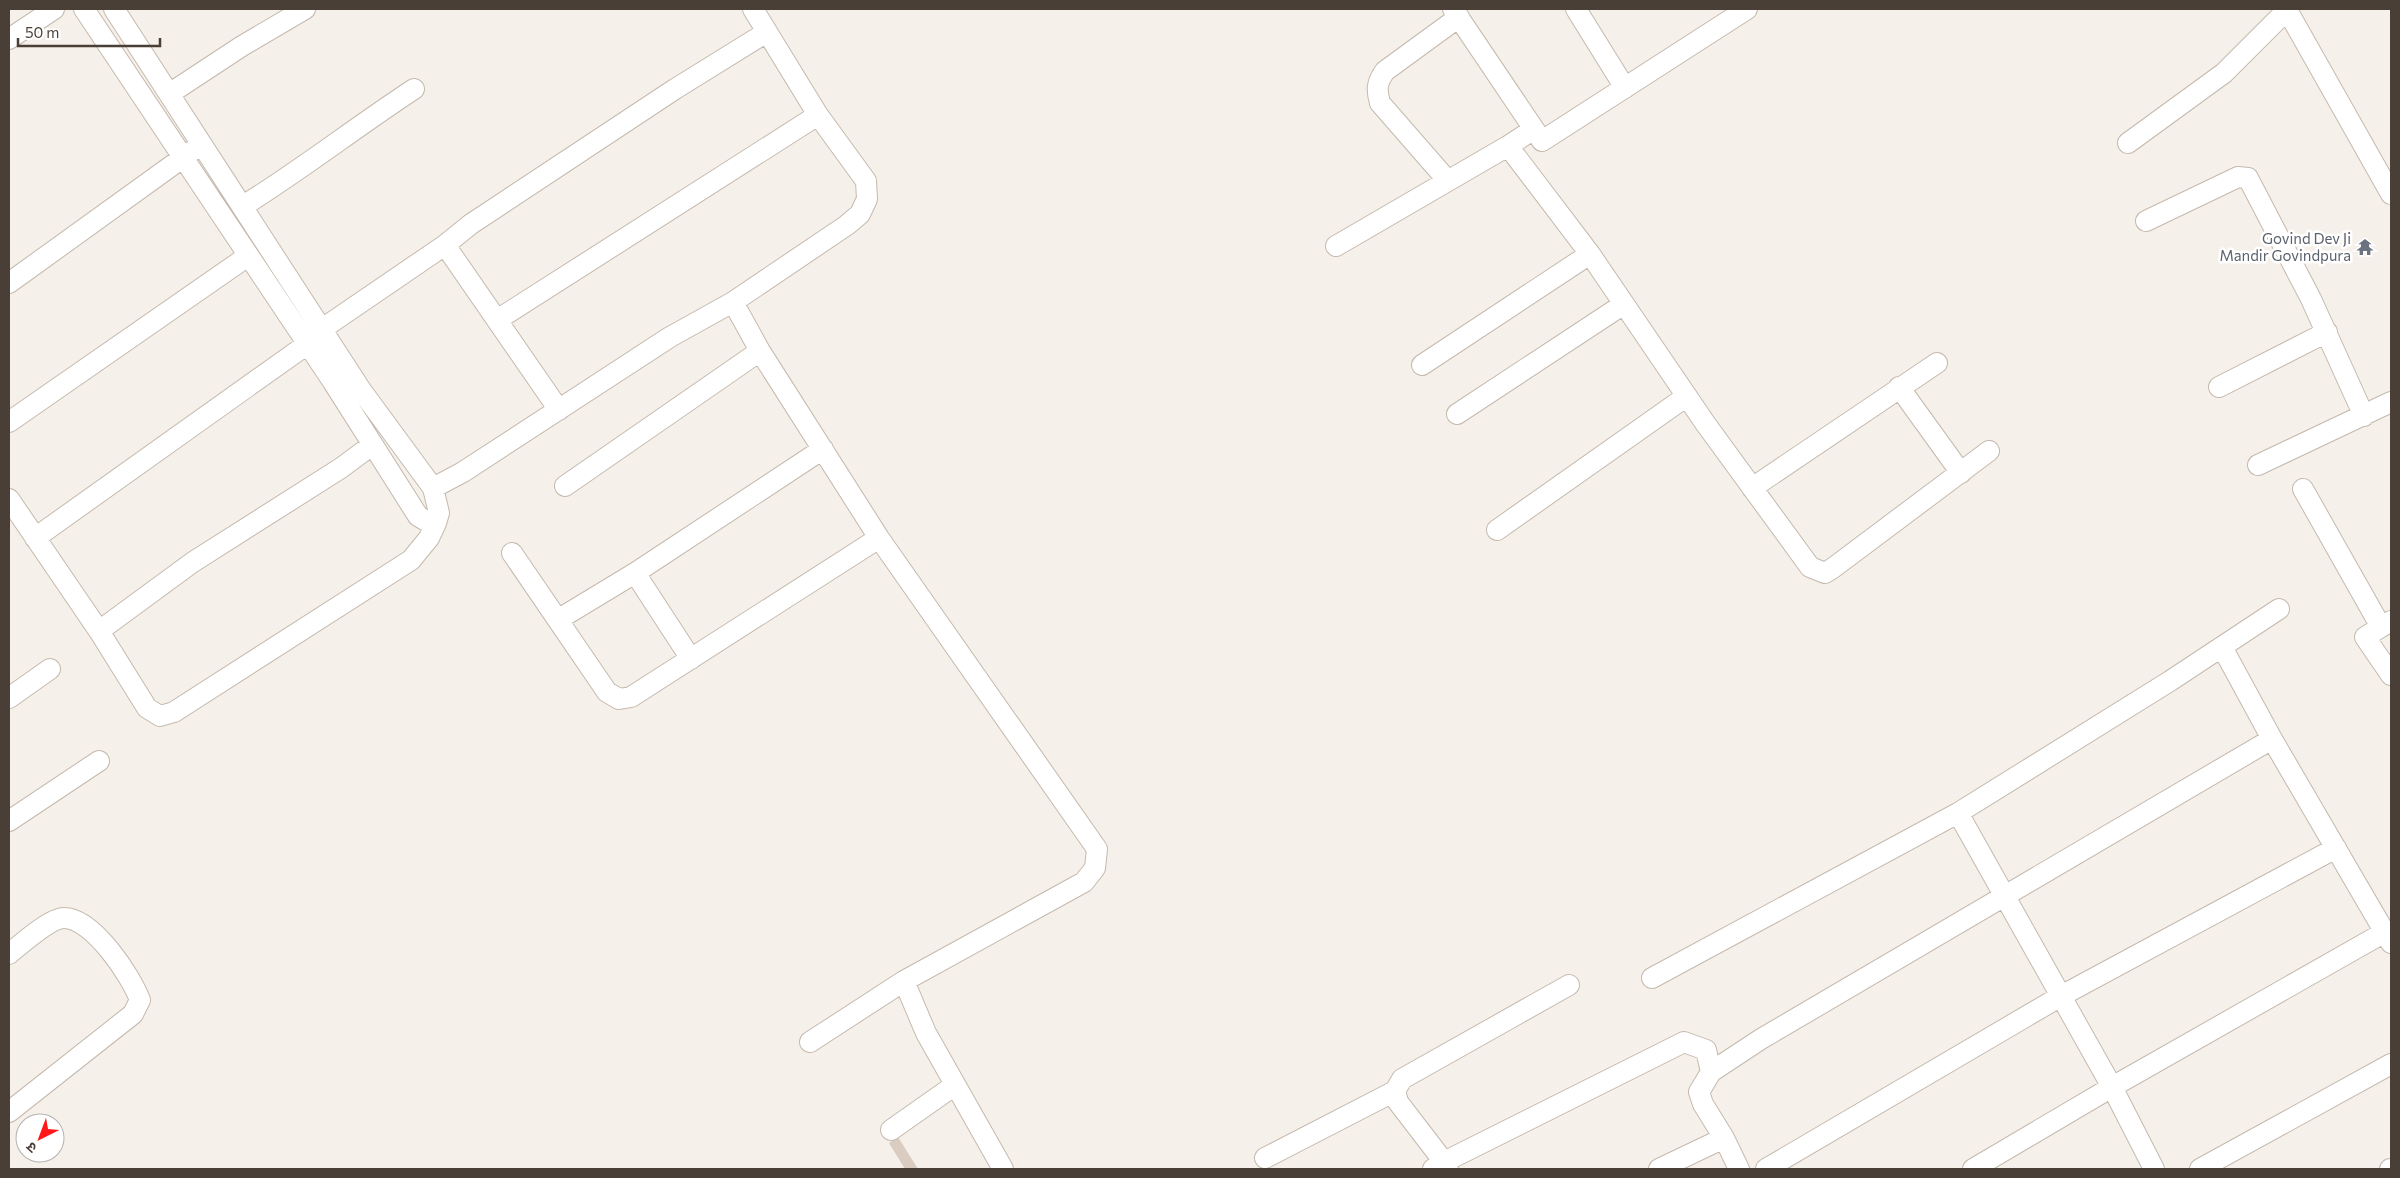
<svg xmlns="http://www.w3.org/2000/svg" width="2400" height="1178" font-family="Commissioner,'Noto Sans Devanagari',sans-serif">
  <style>
    .building { fill: #dbccc1 }
    .lines { fill: none; stroke-linecap: round; stroke-linejoin: round }
    .minor-casing { stroke: #c5b9ae; stroke-width: 22 }
    .minor { stroke: #fff; stroke-width: 20 }
    .labels { text-anchor: middle; dominant-baseline: central; stroke-width: 5; stroke-linejoin: round; paint-order: stroke }
    .worship-label { font-size: 15px; fill: #5b616d; stroke: #fff; text-anchor: end }
  </style>
  <rect width="100%" height="100%" fill="#f5f0e9"/>
  <path class="building" d="M898,1137L918,1169H905L889,1143Z"/>
  <g class="lines">
    <g class="minor-casing">
      <path id="minor" d="M84,9L333,382L418,516L428,522L436,523L439,513L433,488L361,390L114,9
        M1453,9L1542,141L1747,9
        M1576,9L1625,88
        M2287,10L2391,194
        M9,39L54,9
        M169,94L242,46L305,9
        M2128,143L2224,73L2288,9
        M1508,146L1590,254L1705,423L1810,567L1825,573L1833,568L1989,451
        M1448,181L1380,103C1376,89 1377,82 1385,71L1459,17
        M243,206C301,170 356,127 414,89
        M2146,221L2238,177L2248,178L2311,299L2364,416
        M445,245L559,410
        M1336,246L1508,146L1534,129
        M9,283L192,151
        M733,302L847,225L860,214L867,199L866,181L818,115L753,9
        M497,320L818,115
        M322,329L445,245L471,224L675,89L767,32
        M1422,365L1590,254
        M1899,387L1961,473
        M2219,387L2327,332
        M1457,414L1624,304
        M9,422L248,256
        M2258,465L2391,402
        M565,486L760,351
        M433,488L463,472L670,337L733,302L760,351L879,538L1097,849L1095,868L1084,882L904,981L926,1033L1003,1169
        M1752,488L1937,363
        M2303,489L2381,627L2391,621
        M9,499L99,631L147,708L160,716L174,712L411,560L429,538L436,523
        M1497,530L1687,396
        M35,538L306,345
        M512,553L607,692L619,699L631,697L879,538
        M635,573L691,659
        M559,619L635,573L823,449
        M2381,627L2365,637L2391,675
        M99,631L193,562L341,468L372,445
        M2222,647L2272,739
        M9,698L50,669
        M1958,813L2112,1087L2154,1169
        M9,821L99,761
        M9,954C20,945 50,918 64,918C93,918 131,976 140,1000L133,1014L9,1112
        M1652,978L1958,813L2170,681L2279,609
        M810,1042L904,981
        M891,1130L955,1085
        M1265,1158L1395,1091
        M1433,1169L1444,1162L1398,1102L1395,1091L1402,1079L1569,985
        M1448,1169L1444,1162L1684,1042L1706,1050L1711,1072
        M1659,1169L1724,1138
        M1739,1169L1724,1138L1703,1104L1699,1092L1711,1072L1761,1039L2272,739L2391,943
        M1766,1169L2061,996L2336,848
        M1973,1169L2112,1087L2385,932
        M2200,1169L2391,1064
        M2390,1169H2391"/>
    </g>
    <use href="#minor" class="minor"/>
  </g>
  <defs>
    <g id="temple-bare" transform="scale(1.35)"><path d="M0-6L5-2H3V0L6.5 2.5H4V6H1.5V3h-3V6H-4V2.5H-6.5L-3 0V-2H-5Z" fill="#6b7280" stroke="#fff" stroke-width="2.5" paint-order="stroke"/></g>
  </defs>
  <g fill-rule="evenodd">
    <use href="#temple-bare" x="2365" y="247"/>
  </g>
  <g class="labels">
    <g class="worship-label">
      <text x="2351" y="238">Govind Dev Ji<tspan x="2351" dy="17">Mandir Govindpura</tspan></text>
    </g>
  </g>
  <rect width="2400" height="1178" fill="none" stroke="#4a3f37" stroke-width="20"/>
  <g transform="translate(40 1138) rotate(222)"><circle r="24" fill="#ffffff" stroke="#b7b2af"/>
  <path d="M0-4L9 19L0 12L-9 19Z" fill="#ff1719"/>
  <text y="-8" font-size="14" font-weight="bold" text-anchor="middle" fill="#4a3f37">उ</text>
  </g>
  <path d="M18 38v8h142v-8" fill="none" stroke="#4a3f37" stroke-width="2.5"/>
  <text x="25" y="38" font-size="15" fill="#4a3f37" stroke="#ffffff" stroke-width="4" paint-order="stroke">50 m</text>
</svg>
